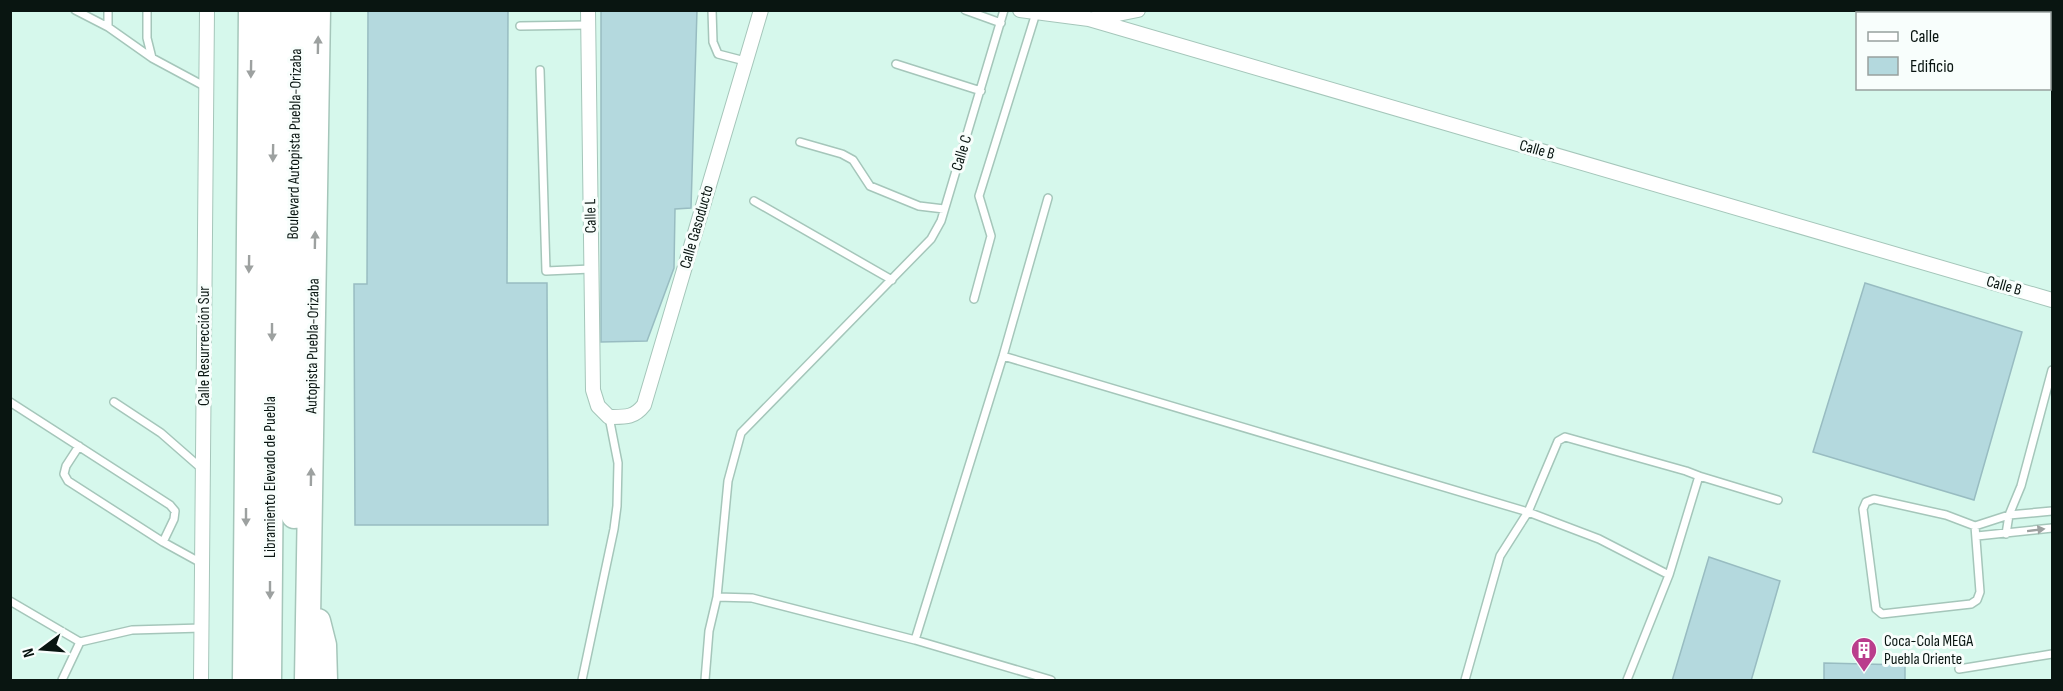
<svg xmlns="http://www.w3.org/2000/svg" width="2063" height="691" font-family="'Sofia Sans Condensed',sans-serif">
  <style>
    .building { fill: #b4d9de; stroke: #98bcc1; stroke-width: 1.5 }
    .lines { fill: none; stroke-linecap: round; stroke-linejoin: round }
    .service-casing { stroke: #a5c6ba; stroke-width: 10 }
    .minor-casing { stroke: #a5c6ba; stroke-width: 16 }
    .motorway-casing { stroke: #a5c6ba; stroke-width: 27 }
    .service { stroke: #fff; stroke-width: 7 }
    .minor { stroke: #fff; stroke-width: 14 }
    .motorway { stroke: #fff; stroke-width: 24 }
    .oneway { fill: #9da1a0 }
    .labels { text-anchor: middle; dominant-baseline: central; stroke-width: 6; stroke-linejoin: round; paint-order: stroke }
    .street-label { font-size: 16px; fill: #091511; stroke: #f8fefc }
    .poi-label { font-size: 16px; fill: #091511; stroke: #f8fefc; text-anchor: start }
  </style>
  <rect width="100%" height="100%" fill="#d6f8ec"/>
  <path class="building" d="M368,10H508L507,283H547L548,525H355L354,284H367Z
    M601,10H697L691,208L675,209L674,268L647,341L601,342Z
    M1865,283L2022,332L1974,500L1813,452Z
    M1709,557L1780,581L1751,681H1672Z
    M1824,663L1905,665V681H1824Z"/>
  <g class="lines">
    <g class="service-casing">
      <path id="service" d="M75,10L108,27
        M108,10V27L152,58
        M147,10V38L152,58L206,87
        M712,10L713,42L718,54L745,61
        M965,10L1001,23
        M520,26L588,25
        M896,64L981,91
        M540,70L546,271L591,269
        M800,142L842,154L853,160L870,186L919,206L944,209
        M754,201L892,280
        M974,299L991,236L979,196L1036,13
        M1003,356L1528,512L1558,441L1565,437L1686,471L1699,476L1669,575
        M10,402L170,505L175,511L174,519L163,542
        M114,402L161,433L201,468
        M79,446L66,466L64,474L68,481L163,542L203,564
        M1699,476L1778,500
        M1975,526L1980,592L1977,600L1971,604L1882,614L1876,609L1863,509L1866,502L1874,499L1946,515L1975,526L2009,515L2052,511
        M2006,534L2009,515L2021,486L2052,370
        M1977,536L2052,528
        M717,597L728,481L741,433L931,239L941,221L1004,10
        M10,601L80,642
        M915,640L1003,356L1048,198
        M1959,669L2052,654
        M62,680L80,642L132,630L202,628
        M582,680L614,529L617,506L618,463L609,417
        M705,680L709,631L717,597L752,598L915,640L1051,680
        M1465,680L1500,556L1528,512L1599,539L1669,575L1627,680"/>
    </g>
    <g class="minor-casing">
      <path id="minor" d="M588,10L593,390L598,406L609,417C625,417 634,418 644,405L761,10
        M1020,10L1089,19L2052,300
        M1093,19L1138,10
        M201,680L207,10"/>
    </g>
    <g class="motorway-casing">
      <path id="motorway" d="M294,516L293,278L296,10
        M318,621L324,645L325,680
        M245,680L251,10
        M269,680L275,10
        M307,680L318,10"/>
    </g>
    <use href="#service" class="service"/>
    <use href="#minor" class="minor"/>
    <use href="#motorway" class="motorway"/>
  </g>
  <defs><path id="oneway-solid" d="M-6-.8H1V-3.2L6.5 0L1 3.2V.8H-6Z" transform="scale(1.5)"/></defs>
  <g class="oneway">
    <use href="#oneway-solid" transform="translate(318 45) rotate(-89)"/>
    <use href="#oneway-solid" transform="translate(251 69) rotate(91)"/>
    <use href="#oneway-solid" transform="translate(273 153) rotate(91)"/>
    <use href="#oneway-solid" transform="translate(315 240) rotate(-89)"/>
    <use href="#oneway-solid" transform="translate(249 264) rotate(91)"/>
    <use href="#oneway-solid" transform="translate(272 332) rotate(90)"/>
    <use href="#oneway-solid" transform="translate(311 477) rotate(-89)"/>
    <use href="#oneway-solid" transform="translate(246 517) rotate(90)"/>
    <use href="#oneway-solid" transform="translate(2036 530) rotate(-7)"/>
    <use href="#oneway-solid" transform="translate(270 590) rotate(90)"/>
  </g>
  <defs>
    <g id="building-pin" transform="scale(1.35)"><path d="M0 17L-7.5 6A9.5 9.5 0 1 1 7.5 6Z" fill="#ba3d8c" stroke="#f8fefc"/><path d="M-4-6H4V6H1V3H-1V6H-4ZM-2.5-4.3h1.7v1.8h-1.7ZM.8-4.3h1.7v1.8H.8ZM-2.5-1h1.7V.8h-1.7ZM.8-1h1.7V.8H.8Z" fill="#fff"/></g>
  </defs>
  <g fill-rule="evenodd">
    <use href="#building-pin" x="1864" y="650"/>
  </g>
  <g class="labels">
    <g class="street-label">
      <text transform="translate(295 144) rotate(-89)">Boulevard Autopista Puebla-Orizaba</text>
      <text transform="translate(1537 150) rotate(16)">Calle B</text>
      <text transform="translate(962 153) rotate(-73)">Calle C</text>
      <text transform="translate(591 216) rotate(-91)">Calle L</text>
      <text transform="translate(697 227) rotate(-74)">Calle Gasoducto</text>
      <text transform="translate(2004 286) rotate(16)">Calle B</text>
      <text transform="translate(204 346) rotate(-90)">Calle Resurrección Sur</text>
      <text transform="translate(313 346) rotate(-89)">Autopista Puebla-Orizaba</text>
      <text transform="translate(270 477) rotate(-90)">Libramiento Elevado de Puebla</text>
    </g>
    <g class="poi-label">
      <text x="1884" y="641">Coca-Cola MEGA<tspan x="1884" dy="18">Puebla Oriente</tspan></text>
    </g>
  </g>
  <rect width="2063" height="691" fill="none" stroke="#091511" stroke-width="24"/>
  <rect x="1856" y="12" width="195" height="78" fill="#f8fefc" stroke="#98a19e" stroke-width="1.5"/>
  <rect x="1868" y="32" width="30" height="9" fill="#ffffff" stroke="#98a19e" stroke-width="1.5"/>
  <text x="1910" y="42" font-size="18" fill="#091511">Calle</text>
  <rect x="1868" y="57" width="30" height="18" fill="#b4d9de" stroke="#98a19e" stroke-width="1.5"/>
  <text x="1910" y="72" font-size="18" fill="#091511">Edificio</text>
  <g transform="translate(42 649) rotate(254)" stroke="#f8fefc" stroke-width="4.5" paint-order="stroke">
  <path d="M0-4.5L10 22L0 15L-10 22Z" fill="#091511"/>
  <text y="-9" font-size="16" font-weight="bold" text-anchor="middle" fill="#091511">N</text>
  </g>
</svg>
